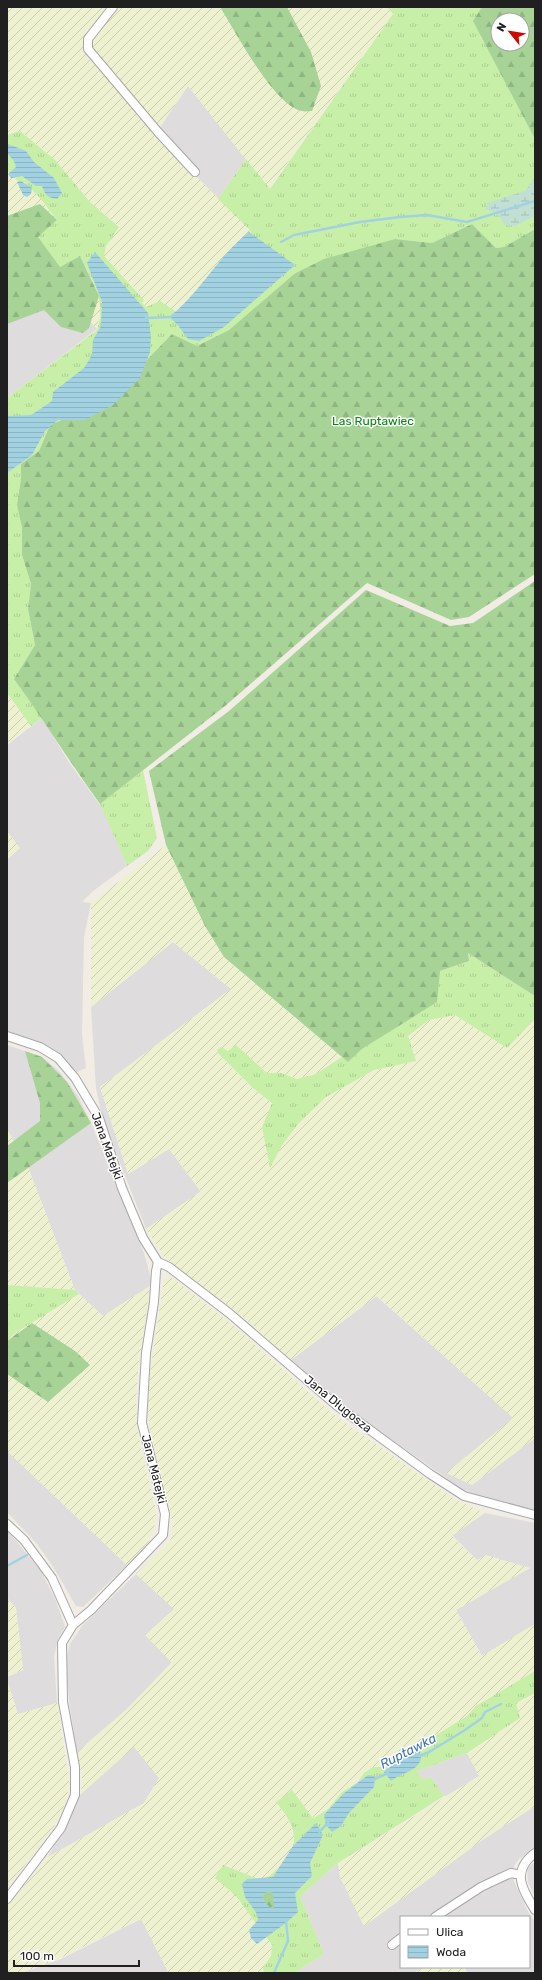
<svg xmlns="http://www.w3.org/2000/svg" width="542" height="1980" font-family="Rubik,sans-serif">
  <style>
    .residential { fill: #dedcdc }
    .farmland { fill: url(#farmland-furrows) }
    .grass { fill: url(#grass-tufts) }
    .forest { fill: url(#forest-firs); fill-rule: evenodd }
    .wetland { fill: url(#wetland-marsh) }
    .water { fill: url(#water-rules); fill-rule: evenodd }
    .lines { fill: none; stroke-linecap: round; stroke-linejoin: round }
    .stream { stroke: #a2d2e2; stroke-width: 2.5 }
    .minor-casing { stroke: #a7a7a7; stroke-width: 10 }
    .minor { stroke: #fff; stroke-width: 8 }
    .labels { text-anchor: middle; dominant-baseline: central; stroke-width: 3; stroke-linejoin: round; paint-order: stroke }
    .park-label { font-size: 12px; fill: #038812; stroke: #fff }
    .street-label { font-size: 12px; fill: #202020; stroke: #fff }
    .water-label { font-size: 13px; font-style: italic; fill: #4075b0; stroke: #fff }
  </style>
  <defs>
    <pattern id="farmland-furrows" width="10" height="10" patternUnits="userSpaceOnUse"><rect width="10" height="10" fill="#edf1cf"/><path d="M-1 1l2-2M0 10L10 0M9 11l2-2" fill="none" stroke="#cbceb1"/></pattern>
    <pattern id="grass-tufts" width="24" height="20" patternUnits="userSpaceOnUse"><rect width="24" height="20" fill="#c8efa7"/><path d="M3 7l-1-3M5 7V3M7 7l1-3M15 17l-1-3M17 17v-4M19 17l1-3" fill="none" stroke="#accd8f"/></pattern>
    <pattern id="forest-firs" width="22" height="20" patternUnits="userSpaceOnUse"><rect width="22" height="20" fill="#a7d397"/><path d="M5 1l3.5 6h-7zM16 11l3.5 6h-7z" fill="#8fb582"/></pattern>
    <pattern id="wetland-marsh" width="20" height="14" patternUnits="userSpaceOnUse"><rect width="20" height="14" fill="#c1e0d3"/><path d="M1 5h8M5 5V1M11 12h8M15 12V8" fill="none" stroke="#a6c0b5"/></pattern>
    <pattern id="water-rules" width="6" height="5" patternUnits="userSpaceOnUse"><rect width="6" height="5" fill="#a2d2e2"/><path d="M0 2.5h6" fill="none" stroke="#8bb4c2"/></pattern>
  </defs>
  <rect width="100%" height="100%" fill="#f1ede5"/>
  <path class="residential" d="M188,86L246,159L218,199L181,162L158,130Z
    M7,231L97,329L7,398Z
    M42,718L68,761L102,808L127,866L93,891L82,902L91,903L84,937L82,1035L86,1068L75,1073L68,1063L48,1046L7,1032V745Z
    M173,942L231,989L100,1087L128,1174L169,1149L201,1192L146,1229L102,1117L96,1088L91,1007Z
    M7,1045L42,1057L59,1071L78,1096L91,1123L144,1253L151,1279L150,1286L103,1316L75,1290L28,1167L7,1129Z
    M376,1296L514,1418L447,1473L472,1485L535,1438V1510L488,1500L462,1489L342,1405L291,1360Z
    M7,1451L127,1565L83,1607L76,1606L52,1565L37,1544L7,1512Z
    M485,1513L535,1523V1624L482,1656L456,1610L530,1568L477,1560L452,1535Z
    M7,1530L41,1571L56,1601L65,1627L58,1639L54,1656L57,1703L18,1714L7,1680V1677L23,1670L16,1608L7,1598Z
    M136,1574L174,1609L172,1662L126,1710L77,1752L69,1701L66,1660L70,1644L82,1626Z
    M132,1744L159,1778L144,1803L48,1857L81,1794Z
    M467,1753L479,1776L446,1796H444L431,1777L423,1780L417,1771Z
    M535,1806V1848L519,1859L514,1866V1871L435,1917H401V1967H425L414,1973H294L324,1954L300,1896L338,1863L340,1877L364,1926L481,1841Z
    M535,1863V1897L528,1882L527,1868Z
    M511,1878L513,1879L527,1910L535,1922V1973H468L464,1967H529V1917H441L495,1884Z
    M141,1919L168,1972L166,1973H21L61,1959Z"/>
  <path class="farmland" d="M7,7H387L393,14L269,189L188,86L158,130L182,162L251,231L248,241L178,313L146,307L142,303L139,292L103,256L106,246L119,226L90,202L43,149L20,132L7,135Z
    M7,170L12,176L24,182L40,198L57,220L99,296L102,306L97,329L7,231Z
    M7,693L31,726L7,745Z
    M7,831L20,848L7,860Z
    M166,845L205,926L224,957L342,1057L316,1074L297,1079L281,1073H267L236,1045L228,1051L217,1050L218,1053L253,1088L272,1103L262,1127L270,1167L282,1145L299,1123L326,1097L374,1070L416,1061L408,1036L429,1020L455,1015L507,1048L535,1019V1438L472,1485L446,1473L513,1418L377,1296L291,1360L242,1316L164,1257L146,1229L201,1191L169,1149L128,1174L100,1087L231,989L173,942L91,1007V903Z
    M7,1129L28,1167L75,1290L7,1285Z
    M170,1276L234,1326L333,1414L456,1500L485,1513L452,1536L477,1560L486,1555L530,1568L456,1610L482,1656L535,1624V1671L476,1706L467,1716L440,1734L391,1763L363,1776L342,1792L328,1809L314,1818L276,1802L284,1811L295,1837L293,1849L285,1862L264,1881L215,1878L236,1896L272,1945L271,1956L263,1968L264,1973H166L168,1971L141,1919L54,1961L21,1973H7V1908L10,1903L48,1857L144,1803L159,1778L134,1747L81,1794L82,1779L77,1752L126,1710L172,1663L145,1635L174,1609L136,1574L170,1541L173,1525L150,1432L148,1403L150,1372L164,1279Z
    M150,1286L138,1371L136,1403L138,1434L155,1505L156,1517L154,1529L149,1541L127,1565L7,1451V1341L15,1333L79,1294L103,1316Z
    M7,1598L16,1608L23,1670L7,1677Z
    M7,1680L18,1714L57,1703L69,1780L68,1792L63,1809L51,1832L7,1888Z
    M535,1693V1806L481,1841L364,1926L340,1877L338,1863L479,1776L467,1753L520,1718L515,1703Z
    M425,1967H464L468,1973H414Z"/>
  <path class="grass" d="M387,7H504L480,36L535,115V229L504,247L496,248L472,224L432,243L395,239L294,274L229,330L197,346L172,334L108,400L50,425L39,451L21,464V478L17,505L22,528V555L31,584L28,609L35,645L14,679L42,718L31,726L7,693V398L97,330C107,300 92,282 80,256L60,267L43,248L38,237L57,220L40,198L24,182H19L7,170V135L20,131L55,160L90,202L119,227L106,246L104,256L144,300L142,303L146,307L160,301L178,313L248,240L251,231L218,199L246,159L270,189L393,14Z
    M143,770L157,838L148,851L127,866L100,804Z
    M468,953L535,996V1019L507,1048L455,1015L429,1020L408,1036L416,1061L374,1070L326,1097L299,1123L282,1145L270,1168L262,1127L272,1103L253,1088L218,1053L217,1050L221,1047L228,1051L236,1045L267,1073H281L297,1079L316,1074L342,1057L348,1062L362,1049L378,1039L440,971L469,961Z
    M7,1285L75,1290L79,1294L15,1333L7,1341Z
    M535,1671V1693L516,1703L520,1718L467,1753L417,1771L423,1780L431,1777L444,1796L338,1863L300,1896L324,1954L294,1973H264L263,1968L271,1956L272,1945L236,1896L215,1878L223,1865L264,1881C295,1853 307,1839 276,1802L292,1790L312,1817L314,1818L328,1809L342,1792L358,1782L364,1773L373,1767H380L391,1763L467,1716L476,1706Z"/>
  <path class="forest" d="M220,7H287L311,52L321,86L312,111C309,111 305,112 302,111C274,106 236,32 220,7Z
    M482,7H535V139L473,21ZM498,20H522V44H498Z
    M40,204L57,220L38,237L60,267L80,256L99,296L89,328L83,333L61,327L44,310L7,324V216Z
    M472,224L496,248L504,247L535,229V574L469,617L451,620L367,583L225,706L100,804C70,763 44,720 14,679L35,645L28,609L31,584L22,555V528L17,505L21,478V464L39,451L50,425L108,400L172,334L197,346L229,330L294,274L324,259L395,239L432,243Z
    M535,581V996L468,953L469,961L440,971L437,1002L362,1049L348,1062L224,957L205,926L166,845L149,771L229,711L366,590L450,626L473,623Z
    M25,1051L42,1057L67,1082L91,1123L7,1183V1146L40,1121V1103Z
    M32,1323L75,1351L90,1365L48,1402L7,1374V1341Z
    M269,1891L273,1894L275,1910C268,1909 264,1902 262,1895Z"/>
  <path class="wetland" d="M535,178V216L515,226L505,225L499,216L486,209L487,203L525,191Z"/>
  <path class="water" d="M8,144L26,151L34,162L54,178L62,193L57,199C48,198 45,195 42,186H36L22,176L11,178L8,174L16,167L14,161L7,153Z
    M21,181L32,188L31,194L27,197L23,195L17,182Z
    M249,232L295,265L224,327L199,341L188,339L177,324L169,317C200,293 218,256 249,232Z
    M95,252L148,313L151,337L150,352L140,378L113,405L85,420H58L45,431L32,455L7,473V416L31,415L52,401L53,392L84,368L92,355L93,340L101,326L102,302L87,263Z
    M413,1752H420C426,1770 401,1772 391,1781L384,1772L391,1764Z
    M368,1775L375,1776L374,1787L349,1813L341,1826L332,1832L326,1825L324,1815L343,1794Z
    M316,1823L323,1835L310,1863L312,1876L295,1893L298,1912L286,1923L257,1944L251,1938L249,1930L258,1920L257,1914L245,1897L242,1884L247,1879L273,1877L293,1846ZM269,1891L273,1894L274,1910L266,1904L262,1895Z"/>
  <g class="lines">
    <path class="stream" d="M281,242L294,235L360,222L400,217L427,215L467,222L535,201
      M146,318L171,317
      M7,1566L27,1555
      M419,1756L429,1752L465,1730L482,1718L485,1712L501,1704
      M373,1780L388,1773
      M319,1832L328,1823
      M274,1973L288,1941L286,1921"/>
    <g class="minor-casing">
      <path id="minor" d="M113,7L88,39V49L158,132L195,172
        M7,1036L40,1047L58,1058L75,1078L99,1118L122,1188L143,1238L158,1262L156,1271L154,1302L146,1353L142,1423L165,1514L163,1535L91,1610L73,1625L62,1643L63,1702L75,1767V1795L61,1828L7,1899
        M158,1262L169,1267L229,1313L336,1405L430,1474L464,1496L535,1515
        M7,1524L24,1540L52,1578L73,1625
        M535,1853C511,1871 522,1889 535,1910
        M435,1917L481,1887L500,1878L511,1873L520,1875
        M392,1945L401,1938"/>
    </g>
    <use href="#minor" class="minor"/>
  </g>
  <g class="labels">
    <g class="park-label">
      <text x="373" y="421">Las Ruptawiec</text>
    </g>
    <g class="street-label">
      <text transform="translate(107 1146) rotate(70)">Jana Matejki</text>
      <text transform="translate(338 1404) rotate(39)">Jana Długosza</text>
      <text transform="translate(154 1469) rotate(76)">Jana Matejki</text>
    </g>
    <g class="water-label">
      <text transform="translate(408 1751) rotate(-27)">Ruptawka</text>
    </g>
  </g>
  <rect width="542" height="1980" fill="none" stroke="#202020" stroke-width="16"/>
  <rect x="400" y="1916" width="130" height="52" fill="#ffffff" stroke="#a6a6a6"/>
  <rect x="408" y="1929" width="20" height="6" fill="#ffffff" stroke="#a6a6a6"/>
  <text x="436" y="1936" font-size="12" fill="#202020">Ulica</text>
  <rect x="408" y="1946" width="20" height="12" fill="url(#water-rules)" stroke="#a6a6a6"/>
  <text x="436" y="1956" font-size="12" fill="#202020">Woda</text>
  <g transform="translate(510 32) rotate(300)"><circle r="19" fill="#ffffff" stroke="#a6a6a6"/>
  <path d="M0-3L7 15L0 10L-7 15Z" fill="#cf0600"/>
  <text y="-6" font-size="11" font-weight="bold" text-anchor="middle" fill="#202020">N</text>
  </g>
  <path d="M14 1960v6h125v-6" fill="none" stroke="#202020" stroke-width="2"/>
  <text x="20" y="1960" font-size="12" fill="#202020" stroke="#ffffff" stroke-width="3" paint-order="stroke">100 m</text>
</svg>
